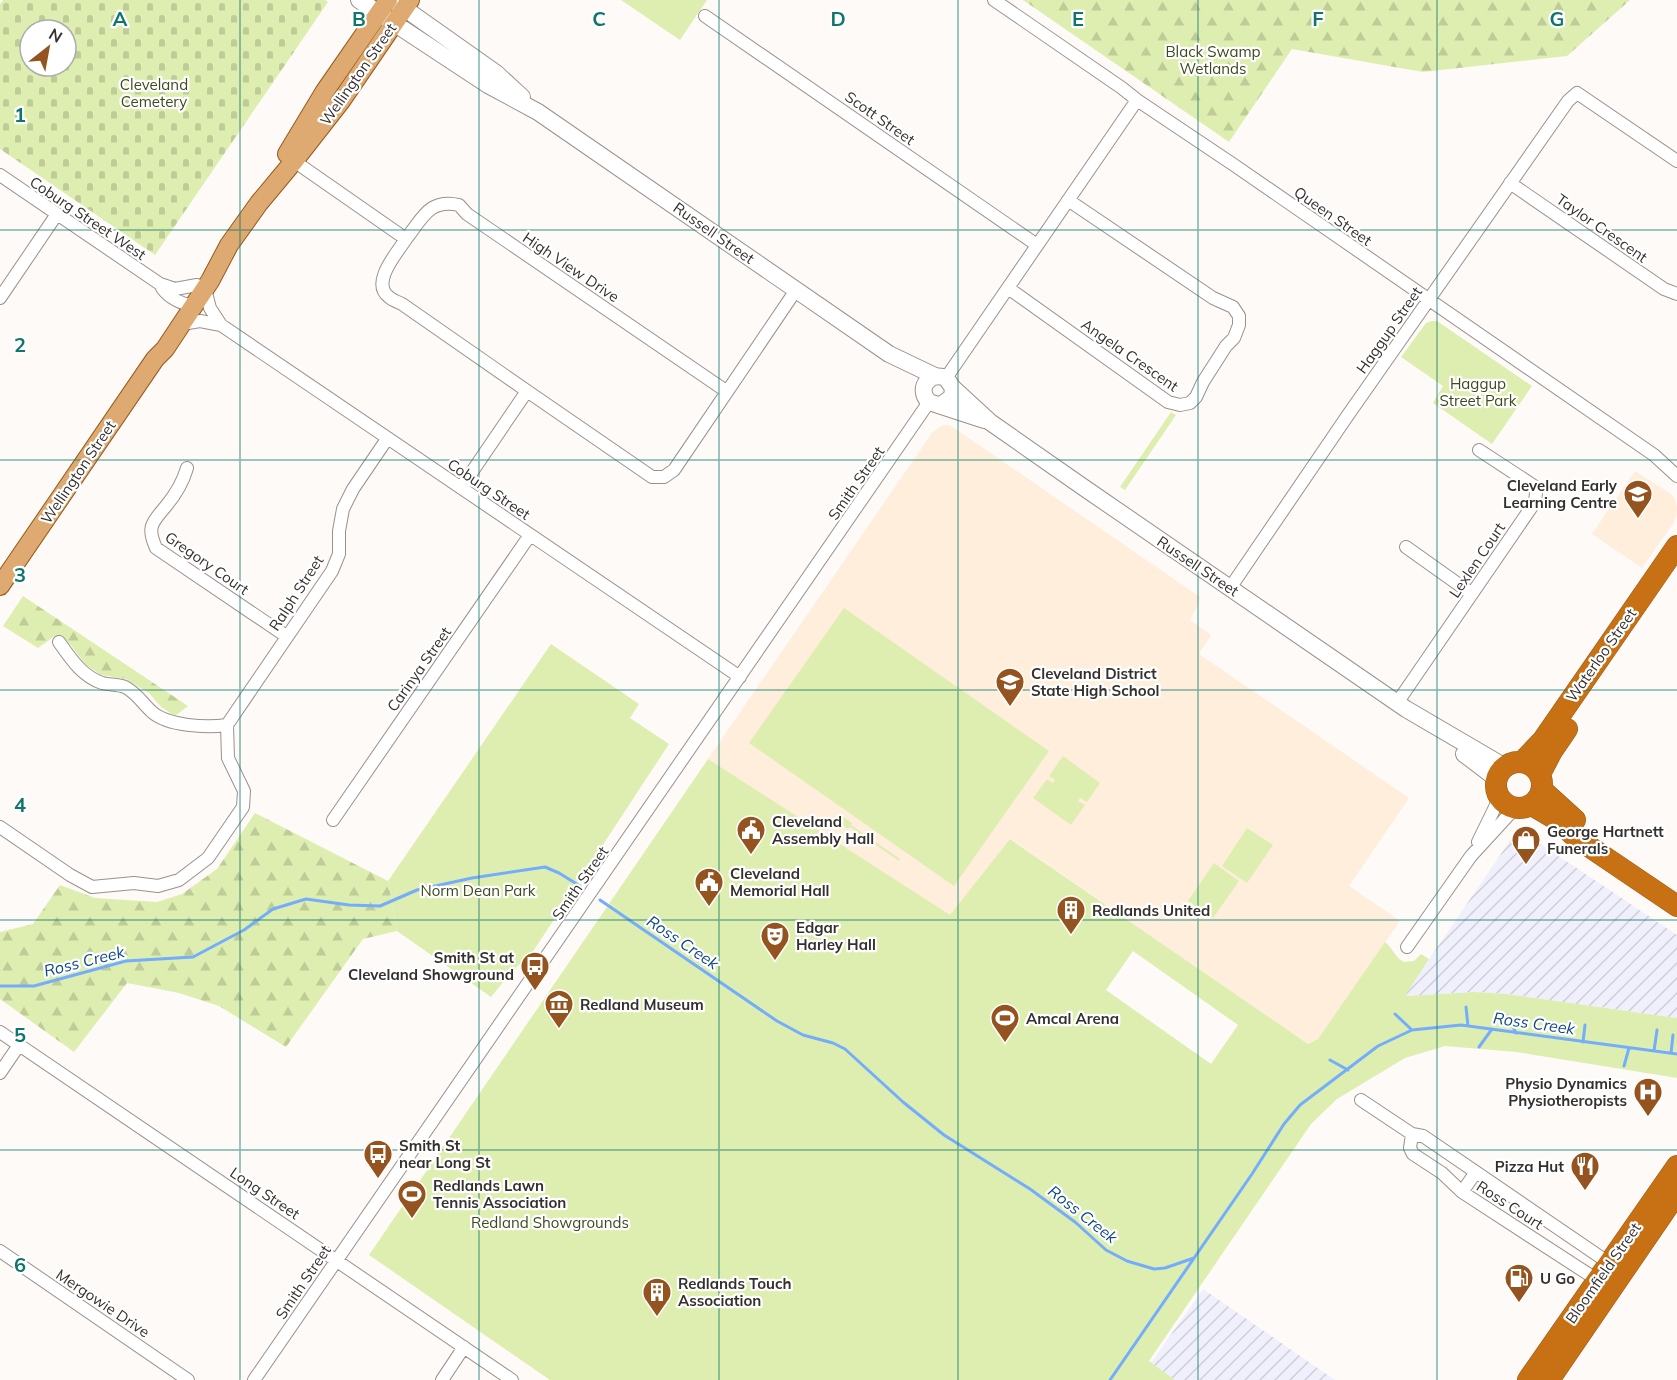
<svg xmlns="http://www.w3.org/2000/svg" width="1677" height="1380" font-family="Mulish,sans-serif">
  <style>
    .industrial { fill: url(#industrial-furrows) }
    .education { fill: #feeedb }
    .green { fill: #deeeb0; fill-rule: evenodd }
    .forest { fill: url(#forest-firs) }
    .cemetery { fill: url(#cemetery-stones); fill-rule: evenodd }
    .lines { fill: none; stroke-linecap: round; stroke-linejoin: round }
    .stream { stroke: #74adfc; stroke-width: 3 }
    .street-casing { stroke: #9a918c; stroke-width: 14 }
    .secondary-casing { stroke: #9a918c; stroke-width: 18 }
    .primary-casing { stroke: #945a1d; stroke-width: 20 }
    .highway-casing { stroke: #945a1d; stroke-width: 22 }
    .street { stroke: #fff; stroke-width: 12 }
    .secondary { stroke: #fff; stroke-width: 16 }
    .primary { stroke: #deaa72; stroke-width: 18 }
    .highway { stroke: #c87114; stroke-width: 21 }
    .grid { fill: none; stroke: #0f766e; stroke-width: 1.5; stroke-opacity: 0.55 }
    .labels { text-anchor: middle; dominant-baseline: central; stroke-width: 4.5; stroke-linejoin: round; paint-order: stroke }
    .park-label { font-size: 15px; fill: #3f491f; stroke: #fff }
    .street-label { font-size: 15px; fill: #34302e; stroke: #fff }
    .poi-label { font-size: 15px; font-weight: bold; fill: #34302e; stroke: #fff; text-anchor: start }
    .water-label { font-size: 16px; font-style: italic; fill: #0e468c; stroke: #fff }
    .grid-label { font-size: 20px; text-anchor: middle; font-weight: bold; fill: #0f766e; stroke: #fff; stroke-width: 4.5; stroke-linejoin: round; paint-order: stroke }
  </style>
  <defs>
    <pattern id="industrial-furrows" width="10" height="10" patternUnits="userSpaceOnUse" patternTransform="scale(1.5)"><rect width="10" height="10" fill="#f0effc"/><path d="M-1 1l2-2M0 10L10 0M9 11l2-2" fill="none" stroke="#cecdd8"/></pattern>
    <pattern id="forest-firs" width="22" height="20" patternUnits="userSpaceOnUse" patternTransform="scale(1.5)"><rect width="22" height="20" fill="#deeeb0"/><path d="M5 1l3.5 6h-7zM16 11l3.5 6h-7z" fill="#bfcc98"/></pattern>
    <pattern id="cemetery-stones" width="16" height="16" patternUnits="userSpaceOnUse" patternTransform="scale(1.5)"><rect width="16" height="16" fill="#deeeb0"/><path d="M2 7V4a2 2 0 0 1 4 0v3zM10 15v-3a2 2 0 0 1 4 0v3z" fill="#bfcc98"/></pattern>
  </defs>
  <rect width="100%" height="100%" fill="#fefaf7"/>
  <path class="industrial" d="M1518,829L1677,935V1018L1507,994L1474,992L1404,996Z
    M1203,1289L1335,1380H1175L1151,1363Z"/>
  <path class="education" d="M943,425H948L954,428L1200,597L1199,603L1190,620L1211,635L1199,654L1409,798L1349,886L1400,921L1318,1039L1308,1044L1011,839L950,916L708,759L932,433Z
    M1635,471L1671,494L1675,499L1677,507V515L1673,524L1642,568L1592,534Z"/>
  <path class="green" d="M621,0H707L680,40Z
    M1431,321H1437L1532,386L1492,444L1433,403L1443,386L1401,357L1426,323Z
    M1171,412L1176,415L1125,490L1120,487Z
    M844,608L1049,751L954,886L749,743Z
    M551,644L639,704L630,718L669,744L530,956L514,969L491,997L397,931L388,881Z
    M1063,756L1100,783L1087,802L1080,798L1078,801L1085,805L1071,825L1033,798L1047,779L1053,783L1055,780L1049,776Z
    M708,759L950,915L1010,839L1308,1044L1318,1039L1385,942C1393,948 1395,958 1404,962L1414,961L1421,954L1429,959L1405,996L1474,992L1507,994L1677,1018V1078L1516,1052L1445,1046L1405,1058L1337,1099L1311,1124L1149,1361L1175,1380H550L369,1255ZM1133,951L1238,1025L1211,1064L1106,990Z
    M839,814L852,823L851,825L900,859L899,861L850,827L848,829L835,820Z
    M1247,828L1273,845L1247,883L1222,866Z
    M1214,863L1239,881L1213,918L1188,901Z"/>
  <path class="forest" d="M1023,0H1630L1567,56L1423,72L1292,49L1229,142Z
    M23,596L188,706L175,716L161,707L149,693L126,679L101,675L85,664L70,644L55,636L38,648L3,626Z
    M255,813L388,881L397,931L363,939L286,1047L219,1006L179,993L127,983L74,1052L0,999V932L33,924L60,885L95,898L157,902L182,894L217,869Z"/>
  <path class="cemetery" d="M3,0H325L328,2L155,255L0,149V4ZM30,30H66V66H30Z"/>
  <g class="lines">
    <path class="stream" d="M600,900L777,1021L803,1035L833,1043L845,1049L903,1102L944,1135L1030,1189L1075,1222L1106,1250L1127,1261L1154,1269L1165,1268L1194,1258
      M0,986H34L126,961L193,957L244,930L273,909L306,899L349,905L380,906L417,890L472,878L545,867L559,873L580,886
      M1466,1007L1468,1026
      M1395,1014L1412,1030
      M1508,1016L1516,1033
      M1583,1042L1585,1025
      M1479,1047L1492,1029
      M1654,1051L1657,1030
      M1671,1053L1673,1035
      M1330,1060L1348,1070
      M1624,1066L1629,1048
      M1110,1380L1252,1174L1284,1124L1300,1105L1378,1046L1412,1030L1461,1025L1677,1054"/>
    <g class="street-casing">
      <path id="street" d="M994,0L1122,88L1137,100L1234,165L1654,455L1677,476
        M705,16L1037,245
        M294,161L406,239C422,219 429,198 459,205L467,214L726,391
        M0,175L160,284L175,289L197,285
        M1510,183L1664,289L1677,294
        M406,239C397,253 370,283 389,297C392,300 398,302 402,304L527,391
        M162,288C169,298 182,304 194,306
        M1008,288L1168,402L1180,405L1190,403L1196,397L1203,382L1226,346L1234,338L1239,325V316L1233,307L1213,298L1068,200
        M205,289L210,308L221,325
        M0,298L57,214
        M182,324L200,321L221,325L740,677
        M946,378L1137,100
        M187,468C183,482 176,494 166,506C153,522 146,526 156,548L286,636
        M461,488L527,391L652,477H664L674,470L796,290
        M1406,547L1472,594
        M1230,588L1348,415L1568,101L1577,93L1677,161
        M59,642C71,659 82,676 102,683C109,685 118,684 125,687C137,693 142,703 152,712C168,726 206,728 227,725
        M1397,703L1535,502L1536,493L1534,486L1479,450
        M227,725L332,571L339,554V531L343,509L353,489L387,439
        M333,820L530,535
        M0,827L70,875L92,887L134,883L158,886L179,880L208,858L243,807L244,791L228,758L227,725
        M1478,842L1500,797
        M1407,947L1471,856L1515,808
        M0,1032L512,1380
        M0,1073L19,1045
        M1361,1100L1412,1134L1423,1136L1612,1265
        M1412,1134L1410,1148L1413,1154L1442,1173L1462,1192L1602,1283
        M1462,1192L1476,1172
        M0,1251L188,1380
        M254,1380L929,402
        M442,1380L464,1347"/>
    </g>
    <g class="secondary-casing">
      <path id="secondary" d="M359,0L488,85L538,112L889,354L935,376
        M394,1L496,73L522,97
        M953,388L990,422L1083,487L1406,709L1505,767
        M941,405L952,397L953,388L946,378C929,371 916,389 929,402L984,420
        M1464,754L1497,779"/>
    </g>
    <g class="primary-casing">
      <path id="primary" d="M287,154L325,91L388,0
        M0,586L155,359L165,349L210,281L229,245L259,203L294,161L341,101L410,0"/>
    </g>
    <g class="highway-casing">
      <path id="highway" d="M1522,762L1543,740L1677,546
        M1496 785a23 23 0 1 1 46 0a23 23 0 1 1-46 0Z
        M1540,774L1552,751L1567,729
        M1542,790L1575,820
        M1532,805L1559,821L1575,837L1677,906
        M1528,1380L1677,1166
        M1549,1380L1677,1193"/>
    </g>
    <use href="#street" class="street"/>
    <use href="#secondary" class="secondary"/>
    <use href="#primary" class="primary"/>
    <use href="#highway" class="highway"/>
  </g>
  <path class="grid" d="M240,0V1380M479,0V1380M719,0V1380M958,0V1380M1198,0V1380M1437,0V1380M0,230H1677M0,460H1677M0,690H1677M0,920H1677M0,1150H1677"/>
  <defs>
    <g id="school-pin" transform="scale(1.5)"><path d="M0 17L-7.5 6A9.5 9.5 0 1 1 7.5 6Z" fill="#95541f" stroke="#fff"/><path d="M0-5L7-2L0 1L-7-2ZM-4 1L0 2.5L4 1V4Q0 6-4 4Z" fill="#fff"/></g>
    <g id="civic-pin" transform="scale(1.5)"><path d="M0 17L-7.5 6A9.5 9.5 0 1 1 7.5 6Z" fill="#95541f" stroke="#fff"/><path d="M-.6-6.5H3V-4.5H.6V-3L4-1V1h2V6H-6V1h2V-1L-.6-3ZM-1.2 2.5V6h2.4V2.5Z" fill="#fff"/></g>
    <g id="shop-pin" transform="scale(1.5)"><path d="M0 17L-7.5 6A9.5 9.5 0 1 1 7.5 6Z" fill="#95541f" stroke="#fff"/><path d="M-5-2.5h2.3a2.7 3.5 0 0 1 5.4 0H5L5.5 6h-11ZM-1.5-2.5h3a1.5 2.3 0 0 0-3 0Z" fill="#fff"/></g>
    <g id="building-pin" transform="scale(1.5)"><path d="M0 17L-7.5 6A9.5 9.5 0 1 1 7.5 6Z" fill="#95541f" stroke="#fff"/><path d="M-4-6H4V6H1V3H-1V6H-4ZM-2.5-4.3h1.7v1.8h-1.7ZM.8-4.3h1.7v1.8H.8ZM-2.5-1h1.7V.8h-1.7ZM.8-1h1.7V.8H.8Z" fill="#fff"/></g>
    <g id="theatre-pin" transform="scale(1.5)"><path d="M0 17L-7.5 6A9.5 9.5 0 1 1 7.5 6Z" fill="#95541f" stroke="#fff"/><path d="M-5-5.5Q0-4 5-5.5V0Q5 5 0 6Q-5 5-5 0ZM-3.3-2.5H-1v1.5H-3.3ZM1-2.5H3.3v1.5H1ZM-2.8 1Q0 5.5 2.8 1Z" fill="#fff"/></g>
    <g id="bus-pin" transform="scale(1.5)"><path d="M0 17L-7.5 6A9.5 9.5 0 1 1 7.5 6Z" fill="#95541f" stroke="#fff"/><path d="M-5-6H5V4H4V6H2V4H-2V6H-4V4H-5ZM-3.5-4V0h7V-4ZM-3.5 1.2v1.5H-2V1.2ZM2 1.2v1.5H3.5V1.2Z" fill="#fff"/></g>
    <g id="museum-pin" transform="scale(1.5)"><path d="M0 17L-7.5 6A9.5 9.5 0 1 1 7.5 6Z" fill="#95541f" stroke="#fff"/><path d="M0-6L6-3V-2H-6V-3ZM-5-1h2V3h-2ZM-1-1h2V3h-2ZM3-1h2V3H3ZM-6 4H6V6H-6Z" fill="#fff"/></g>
    <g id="stadium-pin" transform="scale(1.5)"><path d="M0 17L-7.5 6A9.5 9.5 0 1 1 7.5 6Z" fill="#95541f" stroke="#fff"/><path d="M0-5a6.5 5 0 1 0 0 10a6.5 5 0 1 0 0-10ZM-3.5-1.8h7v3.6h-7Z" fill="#fff"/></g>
    <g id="hospital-pin" transform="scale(1.5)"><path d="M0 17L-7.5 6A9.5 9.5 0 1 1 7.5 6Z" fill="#95541f" stroke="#fff"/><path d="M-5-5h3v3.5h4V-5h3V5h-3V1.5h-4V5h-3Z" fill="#fff"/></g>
    <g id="restaurant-pin" transform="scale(1.5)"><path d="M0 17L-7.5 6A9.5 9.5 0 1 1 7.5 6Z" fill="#95541f" stroke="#fff"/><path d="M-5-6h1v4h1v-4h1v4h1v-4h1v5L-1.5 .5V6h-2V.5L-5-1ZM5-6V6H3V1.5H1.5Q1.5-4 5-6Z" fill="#fff"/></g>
    <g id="fuel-pin" transform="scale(1.5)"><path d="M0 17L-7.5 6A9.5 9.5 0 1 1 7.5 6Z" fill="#95541f" stroke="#fff"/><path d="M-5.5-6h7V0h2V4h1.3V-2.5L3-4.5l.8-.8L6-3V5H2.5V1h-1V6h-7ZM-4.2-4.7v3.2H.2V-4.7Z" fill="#fff"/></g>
  </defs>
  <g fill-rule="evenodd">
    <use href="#school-pin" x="1638" y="494"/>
    <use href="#school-pin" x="1010" y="682"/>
    <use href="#civic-pin" x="751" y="830"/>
    <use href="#shop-pin" x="1526" y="840"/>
    <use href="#civic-pin" x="709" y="882"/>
    <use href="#building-pin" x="1071" y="910"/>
    <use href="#theatre-pin" x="775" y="936"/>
    <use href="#bus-pin" x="535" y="966"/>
    <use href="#museum-pin" x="559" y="1004"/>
    <use href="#stadium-pin" x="1005" y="1018"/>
    <use href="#hospital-pin" x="1648" y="1092"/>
    <use href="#bus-pin" x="378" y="1154"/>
    <use href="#restaurant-pin" x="1585" y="1166"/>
    <use href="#stadium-pin" x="412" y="1194"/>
    <use href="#fuel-pin" x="1519" y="1278"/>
    <use href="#building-pin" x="657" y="1292"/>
  </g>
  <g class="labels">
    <g class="park-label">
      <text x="1213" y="51">Black Swamp<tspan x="1213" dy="17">Wetlands</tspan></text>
      <text x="154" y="84">Cleveland<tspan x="154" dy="17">Cemetery</tspan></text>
      <text x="1478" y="383">Haggup<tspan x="1478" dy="17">Street Park</tspan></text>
      <text x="478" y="890">Norm Dean Park</text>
      <text x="550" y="1222">Redland Showgrounds</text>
    </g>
    <g class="street-label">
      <text transform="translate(358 74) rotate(-55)">Wellington Street</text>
      <text transform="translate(880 118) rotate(35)">Scott Street</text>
      <text transform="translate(1333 216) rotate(35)">Queen Street</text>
      <text transform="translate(88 218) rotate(34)">Coburg Street West</text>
      <text transform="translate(1602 228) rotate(35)">Taylor Crescent</text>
      <text transform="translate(714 233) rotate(35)">Russell Street</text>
      <text transform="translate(571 267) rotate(34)">High View Drive</text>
      <text transform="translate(1389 330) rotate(-55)">Haggup Street</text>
      <text transform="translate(1130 355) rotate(35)">Angela Crescent</text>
      <text transform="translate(78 472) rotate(-56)">Wellington Street</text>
      <text transform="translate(856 483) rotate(-55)">Smith Street</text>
      <text transform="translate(489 489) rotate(34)">Coburg Street</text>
      <text transform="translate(1477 560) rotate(-56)">Lexlen Court</text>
      <text transform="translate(207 563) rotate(35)">Gregory Court</text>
      <text transform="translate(1198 566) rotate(34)">Russell Street</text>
      <text transform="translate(296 593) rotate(-57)">Ralph Street</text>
      <text transform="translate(1601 655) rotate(-55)">Waterloo Street</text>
      <text transform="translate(419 669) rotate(-55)">Carinya Street</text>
      <text transform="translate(580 883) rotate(-55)">Smith Street</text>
      <text transform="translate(265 1193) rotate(34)">Long Street</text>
      <text transform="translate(1510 1205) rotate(33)">Ross Court</text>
      <text transform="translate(1603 1273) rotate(-55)">Bloomfield Street</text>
      <text transform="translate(303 1282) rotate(-56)">Smith Street</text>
      <text transform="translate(103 1303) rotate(34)">Mergowie Drive</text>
    </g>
    <g class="poi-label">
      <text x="1617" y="485" text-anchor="end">Cleveland Early<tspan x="1617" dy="17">Learning Centre</tspan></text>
      <text x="1031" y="673">Cleveland District<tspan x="1031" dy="17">State High School</tspan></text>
      <text x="772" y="821">Cleveland<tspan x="772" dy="17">Assembly Hall</tspan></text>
      <text x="1547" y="831">George Hartnett<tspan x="1547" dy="17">Funerals</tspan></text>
      <text x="730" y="873">Cleveland<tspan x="730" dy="17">Memorial Hall</tspan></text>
      <text x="1092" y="910">Redlands United</text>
      <text x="796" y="927">Edgar<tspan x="796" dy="17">Harley Hall</tspan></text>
      <text x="514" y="957" text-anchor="end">Smith St at<tspan x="514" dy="17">Cleveland Showground</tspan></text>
      <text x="580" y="1004">Redland Museum</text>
      <text x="1026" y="1018">Amcal Arena</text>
      <text x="1627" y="1083" text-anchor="end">Physio Dynamics<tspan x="1627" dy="17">Physiotheropists</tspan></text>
      <text x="399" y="1145">Smith St<tspan x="399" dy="17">near Long St</tspan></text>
      <text x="1564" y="1166" text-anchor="end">Pizza Hut</text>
      <text x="433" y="1185">Redlands Lawn<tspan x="433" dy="17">Tennis Association</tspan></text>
      <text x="1540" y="1278">U Go</text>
      <text x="678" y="1283">Redlands Touch<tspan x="678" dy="17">Association</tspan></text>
    </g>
    <g class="water-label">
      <text transform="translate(683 942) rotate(34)">Ross Creek</text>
      <text transform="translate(84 961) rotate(-14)">Ross Creek</text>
      <text transform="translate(1534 1023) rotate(8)">Ross Creek</text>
      <text transform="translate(1083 1214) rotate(38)">Ross Creek</text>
    </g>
  </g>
  <g class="grid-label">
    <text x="120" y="26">A</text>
    <text x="359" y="26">B</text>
    <text x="599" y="26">C</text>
    <text x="838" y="26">D</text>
    <text x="1078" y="26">E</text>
    <text x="1318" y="26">F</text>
    <text x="1557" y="26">G</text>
    <text x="20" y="122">1</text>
    <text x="20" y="352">2</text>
    <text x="20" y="582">3</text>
    <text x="20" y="812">4</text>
    <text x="20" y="1042">5</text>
    <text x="20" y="1272">6</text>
  </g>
  <g transform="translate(48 48) rotate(31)"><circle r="28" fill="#ffffff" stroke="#aeacab" stroke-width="1.5"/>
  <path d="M0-4.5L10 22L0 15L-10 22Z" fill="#95541f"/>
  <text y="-9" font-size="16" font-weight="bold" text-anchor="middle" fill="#34302e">N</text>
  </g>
</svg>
